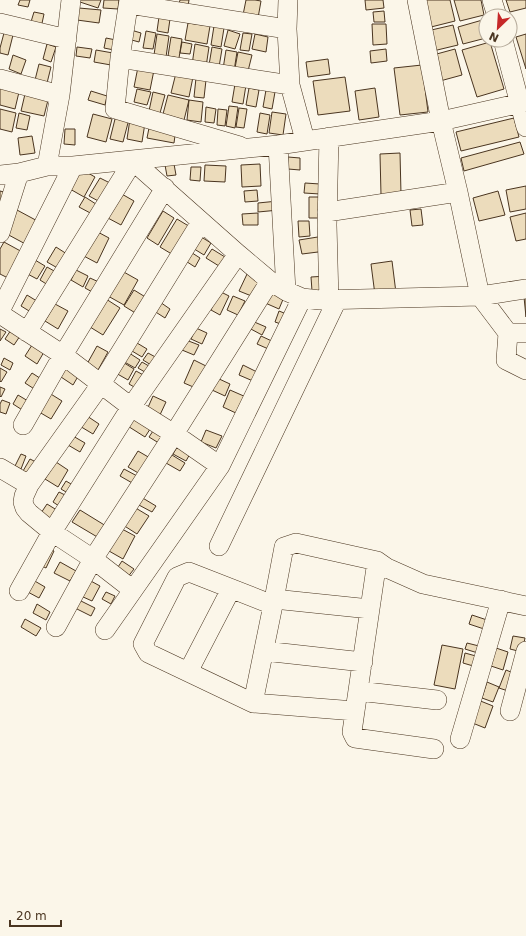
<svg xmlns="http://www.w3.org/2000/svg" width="526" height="936" font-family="'DejaVu Sans',sans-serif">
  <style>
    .building { fill: #ecdcbc; stroke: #4a3520 }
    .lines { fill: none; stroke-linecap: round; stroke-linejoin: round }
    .minor-casing { stroke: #4a3520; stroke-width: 20 }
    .minor { stroke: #fbf6e9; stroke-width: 19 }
  </style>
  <rect width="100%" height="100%" fill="#fbf6e9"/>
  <path class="building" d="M20,0H30L28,7L18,5Z
    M78,0H101L98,8L77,1Z
    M104,0H119L118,9L103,8Z
    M180,0H189L188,6L179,4Z
    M246,0H255L261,1L258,18L243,15Z
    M365,0H383L384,8L366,10Z
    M424,0H450L455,21L431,27Z
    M454,0H481L484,15L460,21Z
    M506,0H526V8L510,12Z
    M79,8L101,10L99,23L77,20Z
    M384,11L385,22H374L373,12Z
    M34,12L44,14L41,28L30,25Z
    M159,17L170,19L168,33L157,31Z
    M486,19V38L463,44L458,27Z
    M188,23L210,26L207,44L185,40Z
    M372,24H386L387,44L373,45Z
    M453,25L458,45L433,51L427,31Z
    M214,26L224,28L221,47L211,45Z
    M131,30L141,33L139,42L128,39Z
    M228,30L240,34L235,49L224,46Z
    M146,31L156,33L153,49L143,48Z
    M4,33L13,35L8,55L0,53V48Z
    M243,33L252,34L249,51L240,50Z
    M157,34L169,36L166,57L154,55Z
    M255,34L268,37L266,52L252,49Z
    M526,34V69L516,37Z
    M171,37L182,39L179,58L168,56Z
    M106,38L116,40L114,50L104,48Z
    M182,42L192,44L190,54L180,53Z
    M490,42L504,89L477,97L462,50Z
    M47,44L56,47L51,62L43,59Z
    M195,44L209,47L206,67L192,65Z
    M77,47L92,49L90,58L76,56Z
    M212,47L222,49L219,67L209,65Z
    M386,49L387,61L371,63L370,51Z
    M455,49L462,75L440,81L433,55Z
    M96,50L113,53L111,65L94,62Z
    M226,50L237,52L234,71L223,69Z
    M238,52L252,55L248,71L235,68Z
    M13,55L26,60L21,74L9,69Z
    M328,59L330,74L308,77L306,62Z
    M39,64L51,67L47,83L35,80Z
    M422,65L428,112L400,115L394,68Z
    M138,67L154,70L150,90L134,87Z
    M176,73L193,77L189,97L171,93Z
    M345,77L350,111L318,115L313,81Z
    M196,78L206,80L204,98L194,97Z
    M235,84L246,85L243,104L232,102Z
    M0,88L19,92L15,109L0,105Z
    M249,88L259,90L256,107L246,105Z
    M375,88L379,117L359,120L355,91Z
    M137,89L151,92L147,105L134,102Z
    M266,90L275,92L272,109L263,107Z
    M91,91L107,96L105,105L88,100Z
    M153,92L165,95L160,113L149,111Z
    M25,94L48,100L44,116L21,111Z
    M168,95L189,100L184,120L163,114Z
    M189,100L203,102L201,122L187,120Z
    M229,106L238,107L235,128L226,126Z
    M206,107L216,109L214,123L205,122Z
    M239,108L247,109L244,128L236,127Z
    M0,109L16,113L12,132L0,129Z
    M218,109L227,110L225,126L217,125Z
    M272,112L286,114L283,135L269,133Z
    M19,113L30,116L27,130L16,128Z
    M260,113L270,115L267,134L257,132Z
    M93,114L112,119L106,142L87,137Z
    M116,115L129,119L123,142L110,139Z
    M514,118L519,137L461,151L456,132Z
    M130,119L145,123L142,142L127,139Z
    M150,123L176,128L174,143L147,138Z
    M65,129H75V145L64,144Z
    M32,136L35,153L20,155L18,138Z
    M520,142L524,154L464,171L461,158Z
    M400,153L401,194L381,195L380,154Z
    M288,157L300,158V170L288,169Z
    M174,164L176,175L167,176L165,165Z
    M260,164L261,186L242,187L241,165Z
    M205,165L226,166L225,182L204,181Z
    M191,167H201L200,181L190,180Z
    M81,169L95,177L84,197L70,189Z
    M100,178L112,184L102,203L89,196Z
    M305,183L320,184V194L304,193Z
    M526,186V209L510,212L506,190Z
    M257,190L258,201L245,202L244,191Z
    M0,191L8,193L0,206Z
    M498,191L505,215L479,221L473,198Z
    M120,193L134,201L121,225L106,217Z
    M85,197L99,206L94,215L79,207Z
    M309,197H322V218H309Z
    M278,201L279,210L258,212V203Z
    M421,209L423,225L412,226L410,210Z
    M17,210L43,224L31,247L5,233Z
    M163,211L174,218L158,245L147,238Z
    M258,213V225H243L242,214Z
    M526,213V239L516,241L510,217Z
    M177,219L192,228L175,256L160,247Z
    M298,221H309L310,236L299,237Z
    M94,230L109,238L97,263L80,254Z
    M198,235L211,243L204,255L191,247Z
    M324,236L326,251L302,254L299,240Z
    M4,242L26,254L12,280L0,274V249Z
    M56,247L70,256L61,270L47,262Z
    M186,249L200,258L195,267L181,258Z
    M212,249L225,257L219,266L206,258Z
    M30,257L45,266L37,279L22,271Z
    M392,261L396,293L375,295L371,264Z
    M47,267L56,272L48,285L40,280Z
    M76,270L88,276L83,287L71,280Z
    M122,271L138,280L124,305L108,296Z
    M248,272L262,278L254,297L239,291Z
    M327,276L328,290L312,291L311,277Z
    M90,278L101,283L96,294L85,288Z
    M134,290L147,298L137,314L124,306Z
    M268,290L284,297L279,309L263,302Z
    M219,291L229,296L220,315L211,310Z
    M27,295L40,303L34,314L21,306Z
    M233,296L245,301L238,315L227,310Z
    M524,297H526V317Z
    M106,299L120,308L103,335L90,327Z
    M157,300L170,309L165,318L151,309Z
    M55,304L68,311L58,329L45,321Z
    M279,311L289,315L284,325L275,322Z
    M252,321L266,327L262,335L249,328Z
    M196,328L207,333L202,344L191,339Z
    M0,329L6,332L0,341Z
    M11,330L20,336L14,345L5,339Z
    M261,336L276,343L273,351L257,344Z
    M132,340L147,349L142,357L127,348Z
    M186,340L199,345L194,355L182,350Z
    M32,345L44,352L37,364L25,356Z
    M97,346L108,352L98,370L87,364Z
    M126,351L140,360L135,368L121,360Z
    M148,353L161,360L156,368L143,360Z
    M4,358L13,363L10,370L1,365Z
    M194,360L208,367L198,389L184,383Z
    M121,361L134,369L128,380L114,372Z
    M62,362L80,373L73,385L55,373Z
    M142,362L154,369L150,375L138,368Z
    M243,365L257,372L253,381L239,375Z
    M0,368L7,372L1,382L0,381Z
    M136,371L149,378L141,391L129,384Z
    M32,373L46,382L39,392L25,383Z
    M217,378L230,384L225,396L212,390Z
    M0,387L5,389L1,397L0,396Z
    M230,390L246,397L238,414L223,407Z
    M46,391L62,401L51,419L34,409Z
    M18,395L33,404L27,413L13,404Z
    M153,396L166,402L159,417L146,412Z
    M2,400L10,403L6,414L0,412V404Z
    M129,413L152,426L145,437L123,423Z
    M84,414L99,424L93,434L78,425Z
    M155,428L167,436L162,445L149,437Z
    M206,430L222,436L216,448L201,442Z
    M73,436L85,443L80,452L68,445Z
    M179,444L191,452L186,461L173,454Z
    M138,451L150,458L140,474L128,467Z
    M21,454L26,456L21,469L15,466Z
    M172,455L185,463L180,471L166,463Z
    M30,459L38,463L30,475L23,471Z
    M56,462L68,470L58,487L45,479Z
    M124,469L139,477L134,484L120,476Z
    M66,481L76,487L71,495L61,489Z
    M59,492L69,497L62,508L53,502Z
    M141,497L156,506L152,512L137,504Z
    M47,504L60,512L55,521L41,513Z
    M134,507L149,516L137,534L123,525Z
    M80,510L106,526L99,538L72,522Z
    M122,529L135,536L123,559L109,551Z
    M46,547L54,551L46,568L38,564Z
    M122,561L134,569L127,578L116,570Z
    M60,562L76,571L70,581L54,573Z
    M33,580L45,587L39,598L26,591Z
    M89,580L100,586L92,601L81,596Z
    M106,592L115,596L111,604L102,599Z
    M79,600L95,608L91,616L75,608Z
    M37,604L50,612L46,620L33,613Z
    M472,615L490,621L487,630L469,624Z
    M25,619L41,628L36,636L21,627Z
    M513,636L525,638L522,652L510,649Z
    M467,643L483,647L481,654L465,649Z
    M442,645L463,649L455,689L434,685Z
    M496,648L508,652L503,670L491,666Z
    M465,653L483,658L480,668L463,663Z
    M506,670L518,675L511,692L499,688Z
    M487,682L499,687L493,702L482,698Z
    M478,700L493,706L485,728L470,722Z"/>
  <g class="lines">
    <g class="minor-casing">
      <path id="minor" d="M129,0L120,58L115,109L240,146
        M288,0L287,29L290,85L305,140
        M417,0L441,121L458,192L480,296L508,333L506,360L526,370
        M492,0L497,16
        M129,4L287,29
        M0,23L67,39
        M503,40L526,127
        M120,58L290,85
        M0,79L60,95
        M278,145L286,291
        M47,166L60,95L71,0
        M0,175L19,173L47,166H73L278,145L441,121L526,102
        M327,212L458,192
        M0,233L19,173
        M329,300L327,225L329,137
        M0,311L73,166
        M0,314L63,355L131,407L174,434L220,466
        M27,332L133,161L238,254L270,281L286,291L302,298L320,300L480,296L526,289
        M508,333H526
        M23,425L63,355L165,188
        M0,468L29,485L24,496L23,502L25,508L29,513L52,532L93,559L133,590
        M29,485L101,384L201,222
        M219,546L337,300
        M19,591L52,532L131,407L238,254
        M274,599L370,609
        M56,627L93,559L174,434L270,281
        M105,630L220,466L302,298
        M264,651L363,662
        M188,672L231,589
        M358,691L437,700
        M253,703L273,605
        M355,711L377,561
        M510,711L526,651
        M460,739L501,600
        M434,749L355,738L352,732L355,711L253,703L148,653L143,644L177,577L189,572L273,605L284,547L296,543L377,561L387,568L423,584L526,606"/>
    </g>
    <use href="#minor" class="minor"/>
  </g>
  <g transform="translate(498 28) rotate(205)"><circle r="19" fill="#fbf6e9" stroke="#b4a999"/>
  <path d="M0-3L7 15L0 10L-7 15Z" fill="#c62828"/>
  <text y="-6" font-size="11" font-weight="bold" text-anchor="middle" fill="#4a3520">N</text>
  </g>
  <path d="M10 920v6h51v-6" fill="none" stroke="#4a3520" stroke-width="2"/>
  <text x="16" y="920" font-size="12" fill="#4a3520" stroke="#fbf6e9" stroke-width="3" paint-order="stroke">20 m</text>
</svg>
